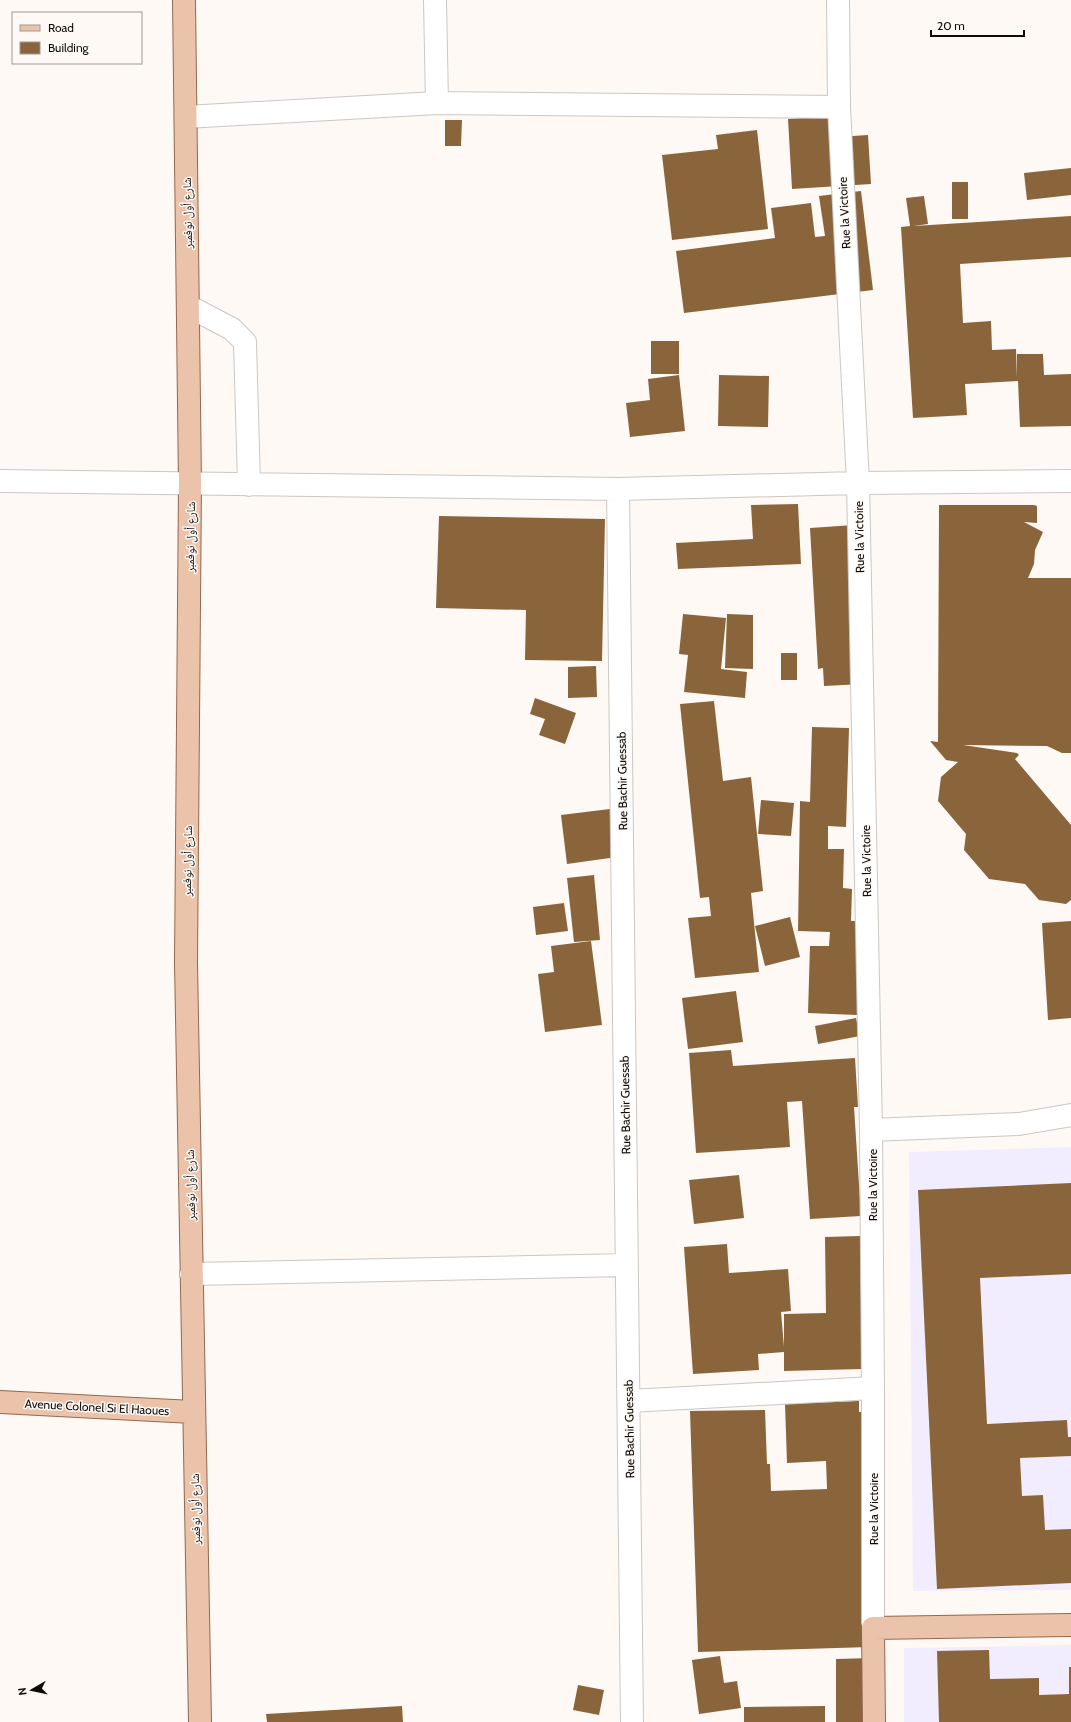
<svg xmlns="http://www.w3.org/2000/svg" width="1071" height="1722" font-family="Cabin,'Noto Naskh Arabic',sans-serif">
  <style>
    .education { fill: #f2edfe }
    .building { fill: #8a643b }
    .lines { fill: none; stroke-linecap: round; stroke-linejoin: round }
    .minor-casing { stroke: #ccc7c3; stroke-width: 24 }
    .major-casing { stroke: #95684e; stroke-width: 24 }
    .minor { stroke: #fff; stroke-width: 22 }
    .major { stroke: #ebc2aa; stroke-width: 22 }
    .labels { text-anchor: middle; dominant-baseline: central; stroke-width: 3; stroke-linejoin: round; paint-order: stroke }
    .street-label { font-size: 12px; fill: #0e0c0b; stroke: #fef9f4 }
  </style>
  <rect width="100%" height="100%" fill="#fef9f4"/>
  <path class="education" d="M1071,1147V1590L913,1591L909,1152Z
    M1071,1645V1722H904V1648Z"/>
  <path class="building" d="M837,116L838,137L868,135L871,184L792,189L788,119Z
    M445,120H462L461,146H445Z
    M757,130L768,229L672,240L662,155L718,149L716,135Z
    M1071,168V195L1027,200L1024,173Z
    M952,182H968V219H952Z
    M861,191L873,290L684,313L676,251L775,238L771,208L811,203L815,237L825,236L819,196Z
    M924,196L928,224L914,226L1071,216V257L960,264L963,323L991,321L992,350L1016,349L1017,378V354H1043L1044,375L1071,374V426L1020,427L1018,381L965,384L967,415L913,418L901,227L910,226L906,198Z
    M651,341H679V374H651Z
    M679,375L685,431L630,437L626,403L650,400L648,379Z
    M719,375L769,376L768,427L718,426Z
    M798,504L801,564L678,569L676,543L753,539L751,505Z
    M939,505H1034L1037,506V523L1024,522L1043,532L1035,550L1034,564L1028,578H1071V753H1062L1047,746L963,745L1017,753L1019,755L1015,759L1071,825V900L1066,904L1039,900L1025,884L989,879L964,850L966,834L938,801L941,777L958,762L946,760L930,741L938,742Z
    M439,516L605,519L602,661L525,660L526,610L436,608Z
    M854,525L863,684L824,686L823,668L818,669L810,528Z
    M683,614L726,618L721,669L747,672L745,698L684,692L688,655L679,654Z
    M727,614L753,615V669L725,668Z
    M781,653H797V680H781Z
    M596,666L597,697L568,698V667Z
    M535,698L576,713L565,744L539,735L545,719L530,714Z
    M714,701L723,781L751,777L763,891L751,893L759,972L695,978L688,918L711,916L709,897L700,898L680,704Z
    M812,727L849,728L846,827L828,826V849H844L843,888L852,889L851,921H859L857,1015L808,1013L810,946H829L830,932L798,931L800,801L810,802Z
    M761,800L794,803L791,836L758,834Z
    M610,809L617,857L567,864L561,815Z
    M594,875L600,940L574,942L567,878Z
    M564,903L568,931L536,935L533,907Z
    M790,917L800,957L765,966L755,926Z
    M1071,921V1018L1048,1020L1042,923Z
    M591,941L602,1025L545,1032L538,974L554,972L551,946Z
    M736,991L743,1042L688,1049L682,998Z
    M856,1018L860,1036L818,1044L815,1026Z
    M731,1050L733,1066L855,1058L858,1107H854L861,1216L810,1219L802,1101L787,1102L790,1147L696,1153L689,1053Z
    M739,1175L744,1218L694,1224L689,1180Z
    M1071,1183V1274L980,1278L987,1424L1067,1420L1068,1437H1071V1456L1020,1458L1022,1496L1043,1495L1045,1530L1071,1529V1583L937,1589L918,1190Z
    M860,1236L862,1369L784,1371V1352L758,1354L759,1370L693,1374L684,1247L727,1244L729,1273L788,1269L791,1311L781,1312L784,1347V1314L826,1313L825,1237Z
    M859,1401V1412L873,1411L870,1647L698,1652L690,1411L765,1410L767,1464H770L771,1491L827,1489L826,1461L787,1463L785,1404Z
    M989,1650L990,1679L1039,1678V1695L1069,1694V1667H1071V1722H939L937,1651Z
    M720,1656L724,1683L737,1681L741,1708L699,1714L692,1660Z
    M871,1658L867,1722H836V1659Z
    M578,1685L604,1690L599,1715L573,1710Z
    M402,1706L403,1722H267L266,1714Z
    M825,1706V1722H744V1707Z"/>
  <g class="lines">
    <g class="minor-casing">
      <path id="minor" d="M435,0L437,103
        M838,0L839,107L858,483L871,1130L873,1388V1628
        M186,117L437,103L839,107
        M188,306L232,329L245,342L249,485
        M0,481L618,489L858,483L1071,481
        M618,489L632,1722
        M871,1130L1019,1124L1071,1115
        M191,1274L627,1265
        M629,1401L873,1388"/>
    </g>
    <g class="major-casing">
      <path id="major" d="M184,0L190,484L186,963L200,1722
        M0,1402L193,1412
        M874,1722L873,1628L1071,1625"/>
    </g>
    <use href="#minor" class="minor"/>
    <use href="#major" class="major"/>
  </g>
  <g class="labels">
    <g class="street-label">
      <text transform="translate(187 213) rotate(-91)">شارع أول نوفمبر</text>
      <text transform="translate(844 213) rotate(-93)">Rue la Victoire</text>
      <text transform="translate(190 537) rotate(-89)">شارع أول نوفمبر</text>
      <text transform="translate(859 537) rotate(-91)">Rue la Victoire</text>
      <text transform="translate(622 781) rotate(-91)">Rue Bachir Guessab</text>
      <text transform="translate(187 861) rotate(-89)">شارع أول نوفمبر</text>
      <text transform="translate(866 861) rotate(-91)">Rue la Victoire</text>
      <text transform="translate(625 1105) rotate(-91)">Rue Bachir Guessab</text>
      <text transform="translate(190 1185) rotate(-91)">شارع أول نوفمبر</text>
      <text transform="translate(872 1185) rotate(-90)">Rue la Victoire</text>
      <text transform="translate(97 1407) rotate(3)">Avenue Colonel Si El Haoues</text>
      <text transform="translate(629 1429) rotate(-91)">Rue Bachir Guessab</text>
      <text transform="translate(195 1509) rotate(-91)">شارع أول نوفمبر</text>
      <text transform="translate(873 1509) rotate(-90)">Rue la Victoire</text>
    </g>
  </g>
  <rect x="12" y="12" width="130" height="52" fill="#fef9f4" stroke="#9e9a97"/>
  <rect x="20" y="25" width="20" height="6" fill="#ebc2aa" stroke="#9e9a97"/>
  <text x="48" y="32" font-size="12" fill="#0e0c0b">Road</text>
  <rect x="20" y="42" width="20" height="12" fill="#8a643b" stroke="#9e9a97"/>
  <text x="48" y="52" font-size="12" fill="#0e0c0b">Building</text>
  <g transform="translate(32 1690) rotate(261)" stroke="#fef9f4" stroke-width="3" paint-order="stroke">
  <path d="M0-3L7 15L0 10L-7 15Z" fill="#0e0c0b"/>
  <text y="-6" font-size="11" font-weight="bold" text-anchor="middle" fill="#0e0c0b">N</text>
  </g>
  <path d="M931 30v6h93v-6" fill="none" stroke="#0e0c0b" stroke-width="2"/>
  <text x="937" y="30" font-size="12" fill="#0e0c0b" stroke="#fef9f4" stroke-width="3" paint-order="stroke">20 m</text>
</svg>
